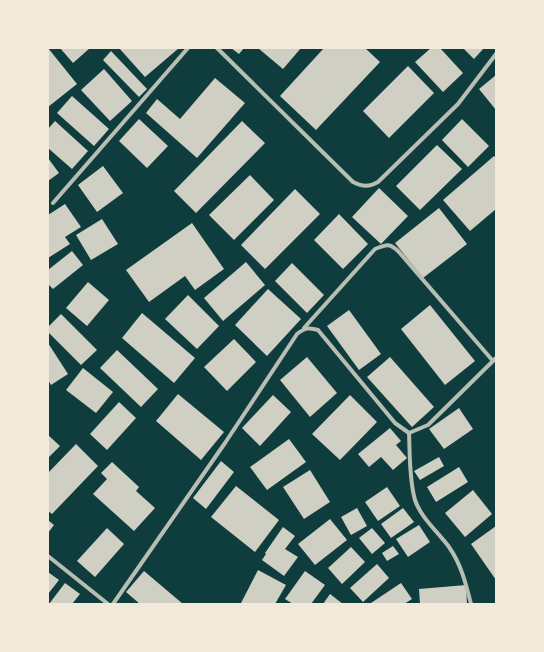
<svg xmlns="http://www.w3.org/2000/svg" width="544" height="652" font-family="'PT Sans Narrow',sans-serif">
  <style>
    .building { fill: #cfcfc3 }
    .lines { fill: none; stroke-linecap: round; stroke-linejoin: round }
    .minor { stroke: #b8beb3; stroke-width: 4 }
  </style>
  <rect width="100%" height="100%" fill="#0f3d3e"/>
  <path class="building" d="M48,48L77,84L48,107Z
    M60,48H90L73,63Z
    M119,48H179L145,77Z
    M231,48H244L239,54Z
    M258,48H301L283,69Z
    M324,48H365L380,62L316,130L280,96Z
    M431,48H440L463,73L443,92L415,62Z
    M463,48H484L474,59Z
    M111,51L147,89L139,97L103,60Z
    M408,66L434,93L389,138L363,111Z
    M104,69L132,101L110,121L81,90Z
    M496,75V110L479,89Z
    M215,78L245,103L197,158L146,113L157,99L180,119Z
    M72,96L109,129L94,146L57,113Z
    M139,119L168,146L147,168L119,141Z
    M462,119L489,146L468,167L442,140Z
    M55,121L88,151L72,169L48,148V129Z
    M242,121L265,143L196,213L174,191Z
    M437,145L462,169L420,210L396,186Z
    M494,156L496,158V209L470,231L443,200Z
    M48,158L59,173L48,181Z
    M103,166L123,193L97,212L78,185Z
    M250,175L274,200L234,240L209,215Z
    M379,188L408,216L381,244L352,217Z
    M295,189L320,214L265,269L241,245Z
    M65,204L81,227L65,237L70,244L48,258V215Z
    M439,208L467,244L423,278L395,243Z
    M339,214L368,244L343,269L314,240Z
    M102,219L118,244L91,260L76,235Z
    M192,223L224,269L195,290L185,276L149,302L126,270Z
    M72,251L83,265L53,289L48,284V270Z
    M246,262L265,285L223,321L204,298Z
    M292,263L324,295L307,313L275,281Z
    M88,282L109,300L87,326L66,308Z
    M268,289L301,319L267,356L235,325Z
    M188,295L219,326L197,349L165,319Z
    M430,305L475,361L445,385L401,329Z
    M349,310L381,354L359,370L327,326Z
    M142,313L195,358L174,383L122,338Z
    M61,314L97,350L81,365L48,332V327Z
    M234,339L256,362L227,391L204,367Z
    M48,343L68,374L51,385L48,380Z
    M117,350L158,389L141,407L100,368Z
    M307,357L337,393L310,417L280,380Z
    M390,357L434,407L412,427L367,377Z
    M83,368L113,392L96,413L66,390Z
    M178,394L224,432L201,460L156,421Z
    M273,395L291,412L260,446L242,428Z
    M350,395L377,422L340,460L312,434Z
    M119,402L136,418L107,450L90,434Z
    M459,408L473,429L444,449L429,429Z
    M390,428L401,441L396,445L407,458L393,470L381,457L369,467L358,454Z
    M48,435L60,446L48,458Z
    M289,439L306,462L267,490L250,467Z
    M76,444L98,466L52,514L48,511V473Z
    M439,457L444,466L420,480L414,471Z
    M221,461L234,472L206,509L193,498Z
    M112,462L139,487L136,491L155,508L134,531L93,494L107,479L101,473Z
    M459,467L468,482L436,502L427,487Z
    M310,470L330,502L304,519L283,487Z
    M236,486L279,520L255,552L211,517Z
    M387,487L400,506L378,521L365,502Z
    M473,490L492,514L465,537L445,513Z
    M357,508L367,526L351,535L341,517Z
    M403,508L414,522L391,538L381,524Z
    M330,519L347,540L315,565L298,544Z
    M48,520L54,525L48,533Z
    M419,525L430,542L408,557L396,539Z
    M496,526V580L471,544Z
    M283,527L295,536L285,549L298,557L284,576L262,560L266,554L265,553Z
    M107,528L124,544L95,577L77,561Z
    M372,528L385,543L372,554L359,538Z
    M393,546L399,554L387,561L382,553Z
    M351,547L365,562L342,584L328,568Z
    M377,564L389,578L363,602L350,588Z
    M258,570L286,585L275,604L241,603Z
    M144,571L183,604H140L126,592Z
    M305,571L325,585L311,604H293L285,599Z
    M48,572L59,580L48,594Z
    M65,583L80,594L72,604H49Z
    M401,583L412,599L404,604H371V603Z
    M466,585L467,604H420L419,589Z
    M330,594L343,604H323Z"/>
  <g class="lines">
    <path class="minor" d="M217,48L353,182C363,187 369,187 378,182L458,104L496,54
      M53,203L188,48
      M304,328L375,249C387,244 390,243 399,252L493,361
      M409,433C410,454 409,479 415,500C421,518 438,532 449,547C461,564 466,584 471,604
      M48,556L108,604
      M113,604L225,443L297,334C305,328 309,327 318,330L395,423L409,433L428,425L496,358"/>
  </g>
  <rect width="544" height="652" fill="none" stroke="#f1e9da" stroke-width="98"/>
</svg>
